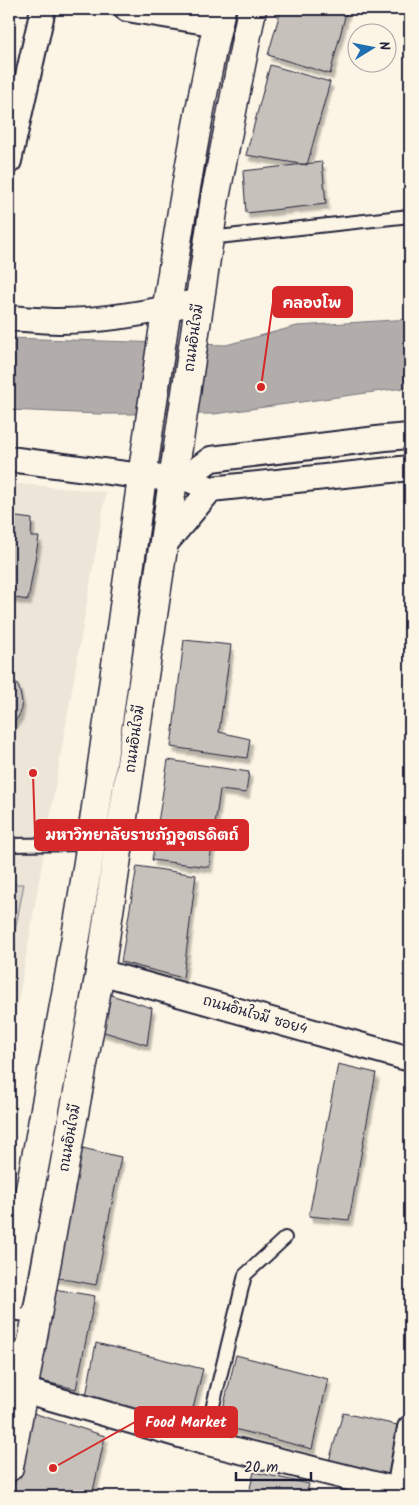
<svg xmlns="http://www.w3.org/2000/svg" width="419" height="1505" font-family="Kalam,'Playpen Sans Thai',sans-serif">
  <style>
    .built { fill: #ece5d8 }
    .green { fill: #dcd6cc; stroke: #7f7c84 }
    .water { fill: #b2adab; stroke: #78757e }
    .building { fill: #c6c1bb; stroke: #22223b; filter: url(#shadow) }
    .lines { fill: none; stroke-linecap: round; stroke-linejoin: round }
    .lane-casing { stroke: #22223b; stroke-width: 16 }
    .street-casing { stroke: #22223b; stroke-width: 28 }
    .secondary-casing { stroke: #22223b; stroke-width: 31 }
    .lane { stroke: #fcf5e5; stroke-width: 12 }
    .street { stroke: #fcf5e5; stroke-width: 24 }
    .secondary { stroke: #fcf5e5; stroke-width: 28 }
    .labels { text-anchor: middle; dominant-baseline: central; stroke-width: 4; stroke-linejoin: round; paint-order: stroke }
    .street-label { font-size: 14px; fill: #22223b; stroke: #fcf5e5 }
    .leader { fill: none; stroke: #d62828; stroke-width: 2 }
    .callout-dot { fill: #d62828; stroke: #fcf5e5; stroke-width: 2 }
    .callout { fill: #d62828; stroke: #d62828; stroke-width: 2 }
    .callout-label { font-size: 15px; text-anchor: middle; font-weight: bold; fill: #fff }
  </style>
  <defs>
    <filter id="shadow"><feDropShadow dx="3" dy="5.5" stdDeviation="1" flood-color="#0004"/></filter>
  </defs>
  <rect width="100%" height="100%" fill="#fcf5e5"/>
  <filter id="ink" filterUnits="userSpaceOnUse"><feTurbulence type="fractalNoise" baseFrequency=".02" numOctaves="2"/><feDisplacementMap in="SourceGraphic" scale="10" xChannelSelector="R" yChannelSelector="G"/><feConvolveMatrix kernelMatrix="1 2 1 2 8 2 1 2 1" color-interpolation-filters="sRGB"/></filter>
  <g filter="url(#ink)">
    <path class="built" d="M9,483L106,492L9,1055Z"/>
    <path class="green" d="M9,884H24L9,962Z"/>
    <path class="water" d="M410,319V387L214,414H99L9,410V338L226,345L297,326Z"/>
    <path class="building" d="M281,9H347L330,74L268,55Z
      M270,65L330,82L307,165L246,155Z
      M322,162L326,204L246,213L243,171Z
      M9,516L32,519L31,537H39L28,600L9,597Z
      M184,640L231,645L219,732L250,739L247,758L171,747Z
      M9,675L14,679L19,688L22,702L20,714L13,724L9,727Z
      M168,760L249,772L246,793L220,790L209,867L152,860Z
      M137,866L196,875L183,978L121,962Z
      M108,994L152,1008L147,1045L101,1031Z
      M338,1064L376,1073L349,1220L309,1216Z
      M78,1147L121,1157L96,1285L54,1277Z
      M54,1289L95,1296L76,1389L32,1379Z
      M96,1343L203,1369L189,1424L86,1396Z
      M236,1355L328,1379L312,1449L219,1425Z
      M30,1412L105,1436L92,1496H12Z
      M343,1413L397,1425L388,1479L329,1461Z
      M254,1472L309,1484L306,1496H248Z"/>
    <g class="lines">
      <g class="lane-casing">
        <path id="lane" d="M209,238L410,216
          M9,845L91,844
          M9,1313L37,1316
          M9,1347L31,1351
          M204,1442L245,1275L285,1238"/>
      </g>
      <g class="street-casing">
        <path id="street" d="M127,9L218,24
          M9,161L43,9
          M9,318C25,319 42,321 59,321C105,321 154,312 199,301
          M9,459L141,476L173,479L185,478L211,489L410,468
          M185,478L211,459L385,438L410,436
          M164,545L211,489
          M100,972L410,1059
          M23,1390L204,1442L410,1493
          M399,1490L410,1428"/>
      </g>
      <g class="secondary-casing">
        <path id="secondary" d="M9,1302C37,1149 68,996 91,842C116,670 138,498 164,326C180,220 197,114 221,9
          M9,1467L100,972L215,198L252,9"/>
      </g>
      <use href="#lane" class="lane"/>
      <use href="#street" class="street"/>
      <use href="#secondary" class="secondary"/>
    </g>
  </g>
  <g class="labels">
    <g class="street-label">
      <text transform="translate(194 338) rotate(-82)">ถนนอินใจมี</text>
      <text transform="translate(135 739) rotate(-82)">ถนนอินใจมี</text>
      <text transform="translate(255 1015) rotate(16)">ถนนอินใจมี ซอย4</text>
      <text transform="translate(70 1138) rotate(-80)">ถนนอินใจมี</text>
    </g>
  </g>
  <path class="leader" d="M261 387L273 302M33 773L35 835M53 1468L135 1422"/>
  <g class="callout-dot">
    <circle cx="261" cy="387" r="5"/>
    <circle cx="33" cy="773" r="5"/>
    <circle cx="53" cy="1468" r="5"/>
  </g>
  <g class="callout">
    <rect x="273" y="287" width="79" height="30" rx="5"/>
    <rect x="35" y="820" width="213" height="30" rx="5"/>
    <rect x="135" y="1407" width="102" height="30" rx="5"/>
  </g>
  <g class="callout-label">
    <text x="312" y="308">คลองโพ</text>
    <text x="142" y="840">มหาวิทยาลัยราชภัฏอุตรดิตถ์</text>
    <text x="186" y="1427">Food Market</text>
  </g>
  <rect width="419" height="1505" fill="none" stroke="#fcf5e5" stroke-width="30"/>
  <rect x="15" y="15" width="389" height="1475" fill="none" stroke="#22223b" stroke-width="2" filter="url(#ink)"/>
  <g transform="translate(372 48) rotate(80)"><circle r="24" fill="#fcf5e5" stroke="#a5a1a1"/>
  <path d="M0-4L9 19L0 12L-9 19Z" fill="#1f6fb2"/>
  <text y="-8" font-size="14" font-weight="bold" text-anchor="middle" fill="#22223b">N</text>
  </g>
  <path d="M236 1472v8h75v-8" fill="none" stroke="#22223b" stroke-width="2.5"/>
  <text x="244" y="1472" font-size="15" fill="#22223b" stroke="#fcf5e5" stroke-width="4" paint-order="stroke">20 m</text>
</svg>
